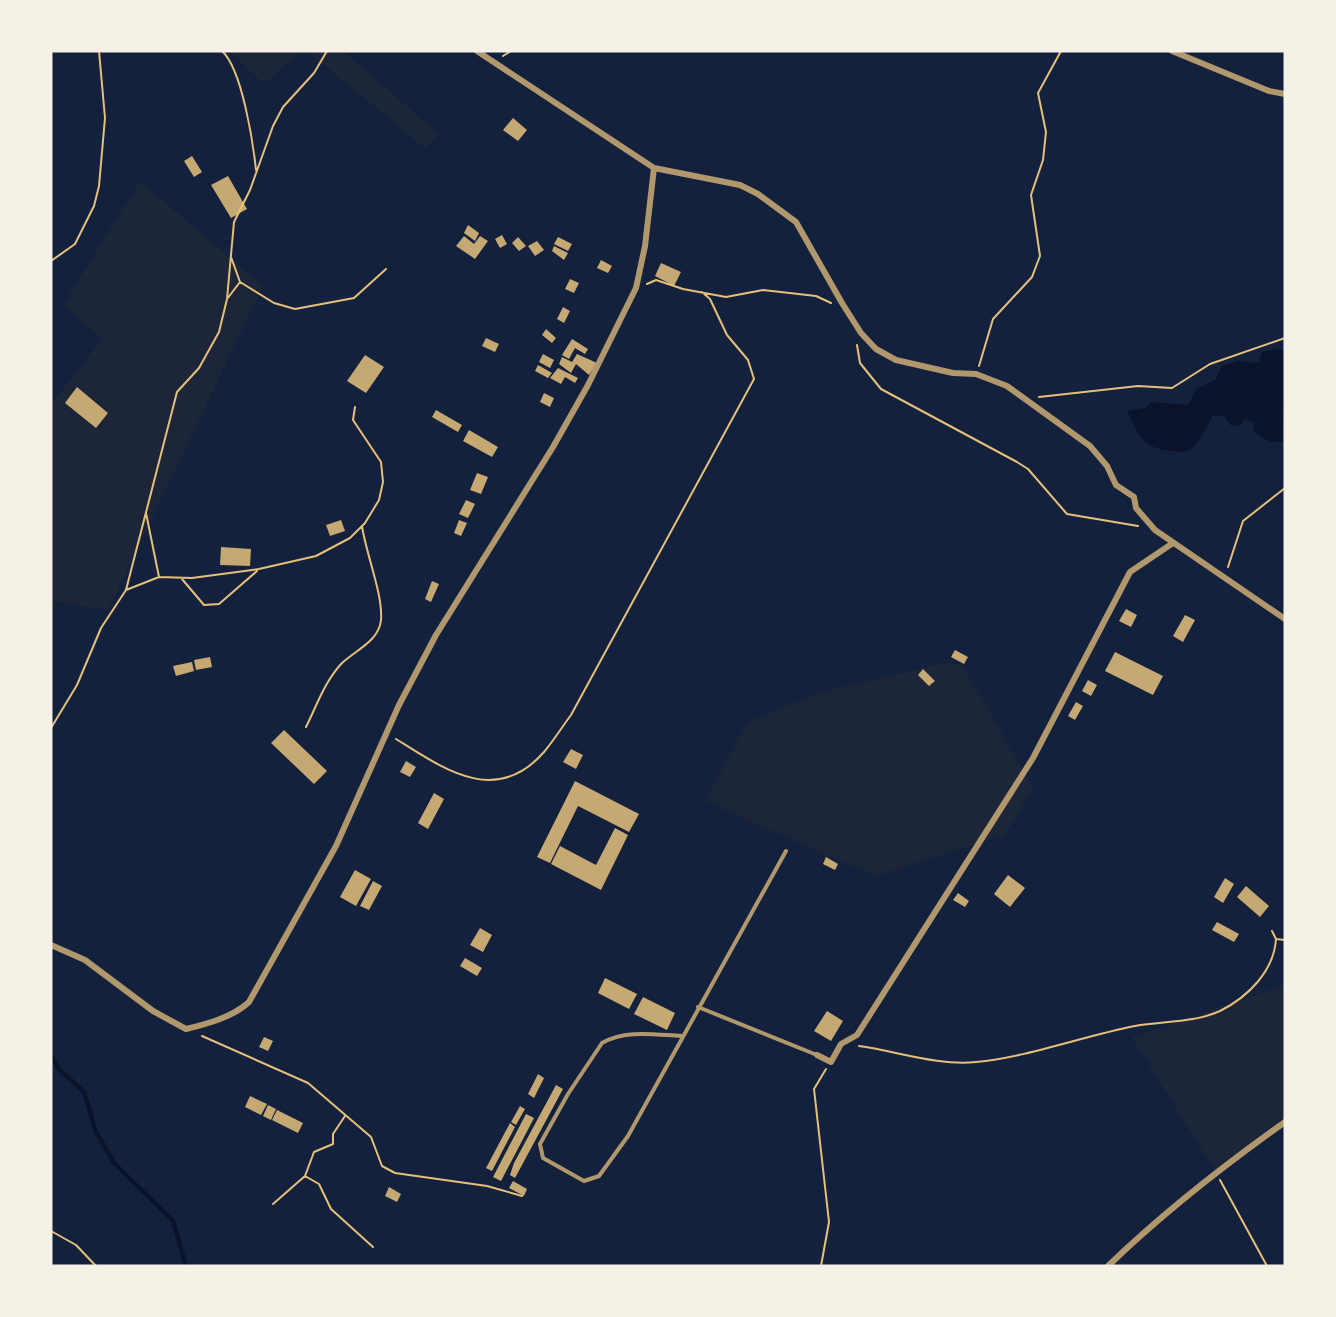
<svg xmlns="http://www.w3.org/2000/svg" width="1336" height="1317" font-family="Barlow,sans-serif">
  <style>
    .green { fill: #1d2539 }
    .water { fill: #0b132b }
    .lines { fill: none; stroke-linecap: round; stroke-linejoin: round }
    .stream { stroke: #0b132b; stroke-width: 4.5 }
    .building { fill: #c6a872 }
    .path { stroke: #e5c07b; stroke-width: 2 }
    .service { stroke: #b1986c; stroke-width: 4 }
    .minor { stroke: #b1986c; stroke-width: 6 }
  </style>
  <rect width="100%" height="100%" fill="#14213d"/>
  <path class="green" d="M230,51H301L264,84Z
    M307,51H343L439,134L425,148Z
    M140,181L263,286L108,610L51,601V404L102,339L63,305Z
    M944,663L962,664L1033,788L1005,835L875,876L705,801L748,721L821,692Z
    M1285,985V1122L1216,1173L1132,1037Z"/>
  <path class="water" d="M1277,349L1285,351L1283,442C1269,442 1262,440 1253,430L1254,422L1245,419L1240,426L1230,425L1225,417L1213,415C1207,426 1202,438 1193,447C1187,453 1180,452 1171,451C1142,448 1139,436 1127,411L1145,408L1152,402L1189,405L1196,389L1215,380L1222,366L1237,361L1259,363L1262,352Z"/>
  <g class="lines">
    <path class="stream" d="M51,1055L59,1069L84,1092L96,1132L115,1164L173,1221L186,1266"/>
  </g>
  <path class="building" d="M513,118L527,130L518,141L503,130Z
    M192,156L202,172L194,177L184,161Z
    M228,176L247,209L231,218L211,185Z
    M468,225L479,233L475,241L464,233Z
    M502,235L507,244L500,248L495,239Z
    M464,236L474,244L480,236L488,241L475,259L456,246Z
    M518,237L526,246L519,251L512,243Z
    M558,237L572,244L568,251L554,244Z
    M537,241L544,250L535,256L528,246Z
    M554,246L568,253L564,260L552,251Z
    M601,260L612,266L608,273L597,268Z
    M661,263L681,272L674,286L655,276Z
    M570,279L579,283L574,293L565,289Z
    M563,307L570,311L564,323L557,319Z
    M546,329L556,338L552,343L542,335Z
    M486,338L499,344L495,352L482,346Z
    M572,339L588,349L585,354L575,348L569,359L562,355Z
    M543,354L554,360L550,368L539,362Z
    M577,354L597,363L589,375L576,364L571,373L559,364L562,357L572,362Z
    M365,355L384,367L366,393L347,381Z
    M538,365L552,373L548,378L535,371Z
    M558,368L578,378L575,383L565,377L561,384L550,378Z
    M77,387L108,413L96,428L65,403Z
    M544,393L554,398L550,407L540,402Z
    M436,410L462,425L458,432L432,417Z
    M469,430L498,447L492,457L463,441Z
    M477,473L488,477L481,494L470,490Z
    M466,500L475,504L468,518L459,514Z
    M341,520L345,531L330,536L326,525Z
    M459,520L467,523L461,536L454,533Z
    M221,547L251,549L250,566L220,565Z
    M432,581L439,584L431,602L425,599Z
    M1126,609L1137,615L1131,627L1119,621Z
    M1185,615L1195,620L1183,642L1173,636Z
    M955,650L968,657L964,664L951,657Z
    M1115,652L1163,676L1153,695L1105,671Z
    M210,657L212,667L196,670L194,660Z
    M192,662L194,671L176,676L173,666Z
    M923,669L935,681L929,686L918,675Z
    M1088,680L1097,685L1091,696L1082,691Z
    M1076,702L1083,706L1075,720L1068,716Z
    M284,730L327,771L314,784L271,743Z
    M571,749L583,755L576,769L563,762Z
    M406,761L416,767L410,777L400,772Z
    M575,781L639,814L629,832L578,806L550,863L537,857Z
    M434,793L444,799L428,829L418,823Z
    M615,828L628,835L601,890L551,864L560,846L596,865Z
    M826,857L838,864L835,870L823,864Z
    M355,870L371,879L356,906L340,897Z
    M1008,875L1025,888L1010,907L994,894Z
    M1225,878L1234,884L1223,903L1214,897Z
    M373,881L382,886L369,910L360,906Z
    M1246,886L1269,906L1260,917L1237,897Z
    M958,893L969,901L965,907L953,900Z
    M1217,922L1239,934L1234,942L1212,930Z
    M480,928L492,935L483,952L470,945Z
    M465,958L482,968L477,976L460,966Z
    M605,978L637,994L629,1009L598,993Z
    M643,997L675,1013L667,1030L634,1014Z
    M827,1011L843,1021L831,1041L814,1031Z
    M264,1037L273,1041L268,1051L259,1047Z
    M538,1074L544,1078L534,1098L528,1094Z
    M556,1085L563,1089L515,1178L510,1175L514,1163Z
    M250,1096L267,1104L261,1115L245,1107Z
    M268,1105L276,1109L271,1120L263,1116Z
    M520,1106L525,1109L516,1125L511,1122Z
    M277,1110L303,1123L298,1133L272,1120Z
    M526,1114L534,1118L501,1181L493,1177Z
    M510,1123L515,1127L492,1171L486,1168Z
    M513,1181L527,1189L524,1196L509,1188Z
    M389,1187L401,1194L397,1202L385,1196Z"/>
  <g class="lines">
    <path class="path" d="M222,51C242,69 253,142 256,170
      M503,56L511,51
      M51,261L75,244L94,206L99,186L105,118L99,51
      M240,282L274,303L295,309L354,298L386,269
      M647,284L656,280L683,289L726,297L763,290L816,296L831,303
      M227,299L240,282L231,257
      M857,345L860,363L881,389L1017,462L1028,469L1067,514L1138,526
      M979,366L993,319L1032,277L1040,256L1031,195L1043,160L1046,132L1038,93L1061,51
      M1039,397L1138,386L1172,388L1210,364L1285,338
      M146,513L159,577
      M1228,567L1243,521L1285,488
      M182,579L204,605L219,604L257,571
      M126,590L159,577L192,578L259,569L316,556L350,538L365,523L379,500L383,482L381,462L353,420L355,407
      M306,727C317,705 325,681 342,663C356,650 379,641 381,620C383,594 366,554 362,526
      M51,728L77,685L101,628L126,590L177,392L199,368L219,332L227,299L234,222L250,190L273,126L283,107L314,73L327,51
      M396,739C444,769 496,807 544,752C554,740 562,727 571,715L754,379L748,360L727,335L710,299L702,292
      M1272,931L1276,939L1285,940
      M202,1036L308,1083L371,1137L382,1166L395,1173L487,1186L522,1196
      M859,1046C896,1051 938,1066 976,1062C1029,1057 1083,1036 1135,1026C1163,1021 1194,1023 1220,1011C1248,997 1274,971 1276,939
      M305,1176L319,1184L331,1209L373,1247
      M1220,1180L1267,1266
      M273,1204L305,1176L314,1152L333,1144V1134L345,1116
      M51,1231L76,1245L96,1266
      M821,1266L829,1222L814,1089L826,1069"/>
    <path class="service" d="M698,1007L817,1055
      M682,1036C657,1035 625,1029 602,1043L568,1094L540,1144L543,1158L584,1181L599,1176L628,1136L786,851"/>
    <path class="minor" d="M477,51L654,168L740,185L758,194L796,222L842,303L861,333L876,349L896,360L953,373L976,374L1007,386L1090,446L1107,466L1116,485L1134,497L1136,508L1155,530L1285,619
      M1172,51L1269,91L1285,94
      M51,945L85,960L153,1011L186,1029C207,1024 233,1017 249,1002L336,846L399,705L436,635L553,447L588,385L636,288L645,246L654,168
      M817,1055L831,1062L841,1044L857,1035L1033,758L1130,572L1173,543
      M1108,1266C1163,1213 1223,1166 1285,1122"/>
  </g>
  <rect width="1336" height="1317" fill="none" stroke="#f6f1e7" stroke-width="105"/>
</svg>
